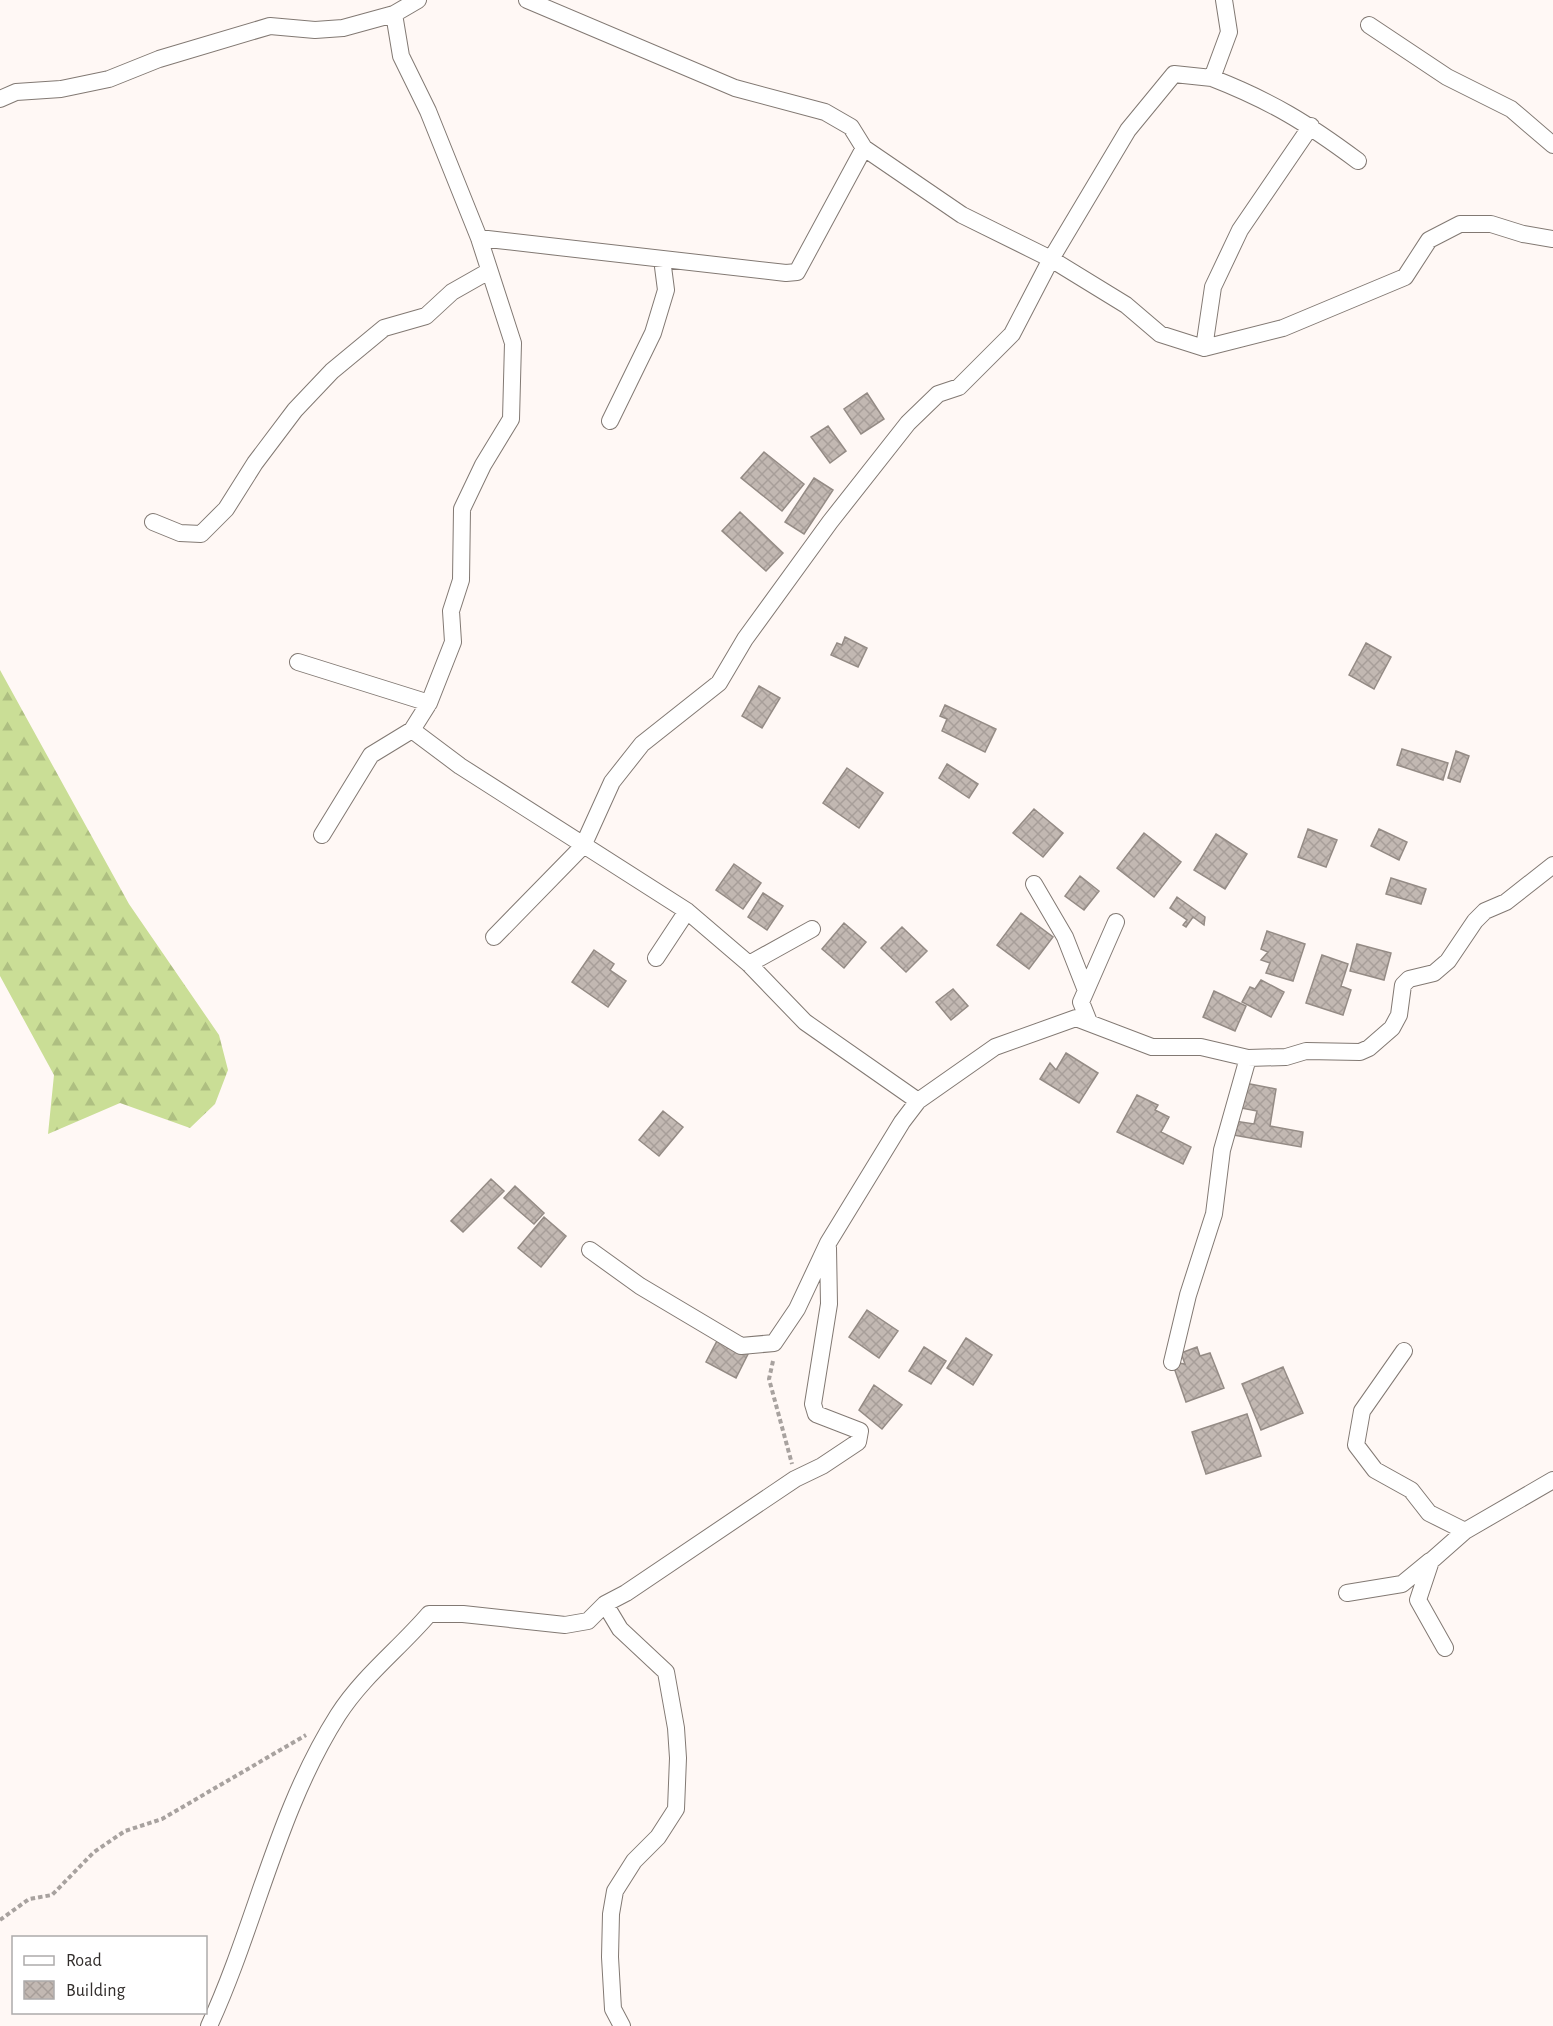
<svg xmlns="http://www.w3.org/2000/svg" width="1553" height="2026" font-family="'Alegreya Sans',sans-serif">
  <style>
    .forest { fill: url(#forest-firs) }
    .building { fill: url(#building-cross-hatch); stroke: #948b85; stroke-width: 1.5 }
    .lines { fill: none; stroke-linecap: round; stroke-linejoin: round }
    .street-casing { stroke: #827973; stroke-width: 18 }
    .path { stroke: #a8a29f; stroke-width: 4; stroke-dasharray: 4.5 3; stroke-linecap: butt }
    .street { stroke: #fff; stroke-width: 16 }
  </style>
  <defs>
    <pattern id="forest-firs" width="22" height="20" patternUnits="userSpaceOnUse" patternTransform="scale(1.5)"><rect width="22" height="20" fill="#cade96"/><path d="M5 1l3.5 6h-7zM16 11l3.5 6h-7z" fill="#aebf81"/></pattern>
    <pattern id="building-cross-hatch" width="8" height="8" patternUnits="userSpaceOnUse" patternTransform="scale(1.5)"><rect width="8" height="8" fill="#c2b8b2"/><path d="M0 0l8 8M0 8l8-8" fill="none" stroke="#a79e99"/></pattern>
  </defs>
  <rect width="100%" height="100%" fill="#fff8f5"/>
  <path class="forest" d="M0,670L129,904L219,1035L228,1070L215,1104L190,1128L120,1103L48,1134L54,1075L0,976Z"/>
  <path class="building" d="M867,393L884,419L861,434L844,409Z
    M828,426L846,451L830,463L811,437Z
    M764,452L804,484L782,511L741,478Z
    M814,478L833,490L804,534L785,522Z
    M740,512L783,553L766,571L722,531Z
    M845,637L867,648L858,667L831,655L837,643L842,645Z
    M1366,643L1391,657L1374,689L1349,675Z
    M759,686L780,698L762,728L742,716Z
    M945,705L996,729L985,752L942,731L947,719L940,716Z
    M1402,749L1448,763L1443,780L1397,765Z
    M1456,751L1469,756L1460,782L1448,778Z
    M947,764L978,784L969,798L939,778Z
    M847,768L883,793L859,828L823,803Z
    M1034,809L1063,833L1043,857L1013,833Z
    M1308,829L1337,840L1326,867L1298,857Z
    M1379,829L1407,842L1399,860L1371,846Z
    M1144,833L1181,862L1154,897L1117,868Z
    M1216,834L1247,854L1225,889L1194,870Z
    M734,864L761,883L743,909L716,890Z
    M1080,876L1099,891L1084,910L1065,896Z
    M1391,878L1426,889L1421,904L1386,894Z
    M763,893L783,906L767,930L748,917Z
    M1177,897L1205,917L1204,925L1193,917L1186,927L1183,925L1187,920L1170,908Z
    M1021,913L1053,937L1029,969L997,945Z
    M844,923L866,942L844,968L822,949Z
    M902,927L927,951L906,972L881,948Z
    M1267,931L1305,944L1293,981L1266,973L1270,963L1261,960L1268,952L1261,949Z
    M1357,944L1391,953L1384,980L1350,971Z
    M594,950L614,964L610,970L626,981L608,1007L572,982Z
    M1322,955L1348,964L1341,986L1351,990L1343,1015L1306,1003Z
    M1261,980L1284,992L1271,1017L1242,1002L1250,987L1255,989Z
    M953,989L968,1006L951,1020L936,1002Z
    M1214,991L1246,1006L1235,1031L1203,1017Z
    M1066,1053L1098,1073L1079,1103L1040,1079L1050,1063L1056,1070Z
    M1245,1083L1276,1089L1270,1126L1303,1132L1301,1147L1233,1135L1235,1121L1254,1124L1257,1111L1241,1108Z
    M1137,1095L1158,1105L1155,1110L1169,1117L1161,1132L1191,1147L1183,1164L1117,1132Z
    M663,1111L683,1127L659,1156L639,1140Z
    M491,1179L504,1191L463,1232L451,1221Z
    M515,1186L544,1213L534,1224L504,1198Z
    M544,1217L566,1236L541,1267L518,1248Z
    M867,1310L898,1331L879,1358L849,1337Z
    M966,1338L992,1355L973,1385L947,1368Z
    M718,1339L748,1354L736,1378L706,1362Z
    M924,1347L946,1361L931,1384L909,1371Z
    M1197,1347L1200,1356L1210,1353L1224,1388L1186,1402L1172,1362L1185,1364L1181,1353Z
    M1283,1367L1303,1413L1261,1430L1242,1384Z
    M874,1385L902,1405L882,1429L859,1410Z
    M1247,1414L1261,1456L1206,1474L1192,1432Z"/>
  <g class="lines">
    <g class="street-casing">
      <path id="street" d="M527,0L735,88L825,112L851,127L864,148L962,215L1051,259L1126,305L1160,334L1204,348L1283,328L1405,277L1429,240L1460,224H1491L1523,234L1553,239
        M1369,25L1447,77L1511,109L1553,145
        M1212,78C1271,101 1307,123 1358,161
        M0,99L16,92L61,89L109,79L159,59L270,26L315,30L343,28L394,14L418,0
        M479,238L786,273L797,272L864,148
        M1204,348L1213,287L1240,230L1311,126
        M610,421L653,333L666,290L662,259
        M153,522L180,533L201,534L226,509L255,463L295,410L332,371L384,328L426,316L452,292L489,271
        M298,662L429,703
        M412,730L460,766L687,911L749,964L805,1022L918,1101
        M322,835L371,755L412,730L429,703L453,642L451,611L461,580L462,509L483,465L511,419L513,343L479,238L428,111L401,56L394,14
        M1034,884L1065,937L1085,988
        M494,937L583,846L612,782L642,744L719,683L745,639L830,522L908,423L938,394L959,387L1012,334L1051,259L1128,130L1174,74L1212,78L1229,32L1224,0
        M656,958L687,911
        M749,964L812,929
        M1089,1022L1081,1002L1116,922
        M590,1250L640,1286L741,1346L774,1343L797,1309L828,1243L902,1122L918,1101L995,1047L1076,1018L1152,1047H1201L1248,1058L1286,1057L1306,1051L1360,1052L1369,1048L1392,1028L1399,1015L1403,985L1409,979L1434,973L1448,961L1475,921L1485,911L1506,902L1553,865
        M1404,1351L1362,1411L1356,1445L1375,1470L1411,1490L1429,1513L1465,1531
        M1172,1362L1188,1295L1214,1214L1222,1150L1248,1058
        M1347,1593L1402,1584L1430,1561
        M605,1604L620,1629L666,1672L676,1728L678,1758L676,1809L658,1837L634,1861L615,1891L611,1914L610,1957L613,2009L622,2026
        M1445,1648L1418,1600L1431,1561L1465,1531L1553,1480
        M209,2026C256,1924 277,1811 338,1715C363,1676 399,1649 429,1614H463L565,1625L588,1621L605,1604L626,1593L795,1479L822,1466L858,1442L860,1431L816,1414L813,1404L829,1304L828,1248"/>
    </g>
    <path class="path" d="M773,1361L769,1379L792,1464
      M0,1920L29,1899L52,1895L94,1852L125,1831L162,1819L306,1735"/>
    <use href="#street" class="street"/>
  </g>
  <rect x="12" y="1936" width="195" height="78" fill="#ffffff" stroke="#adabab" stroke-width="1.5"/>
  <rect x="24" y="1956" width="30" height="9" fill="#ffffff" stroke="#adabab" stroke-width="1.5"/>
  <text x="66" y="1966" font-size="18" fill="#322e2c">Road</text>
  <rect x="24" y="1981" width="30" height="18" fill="url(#building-cross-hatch)" stroke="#adabab" stroke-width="1.5"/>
  <text x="66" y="1996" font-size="18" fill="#322e2c">Building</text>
</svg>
